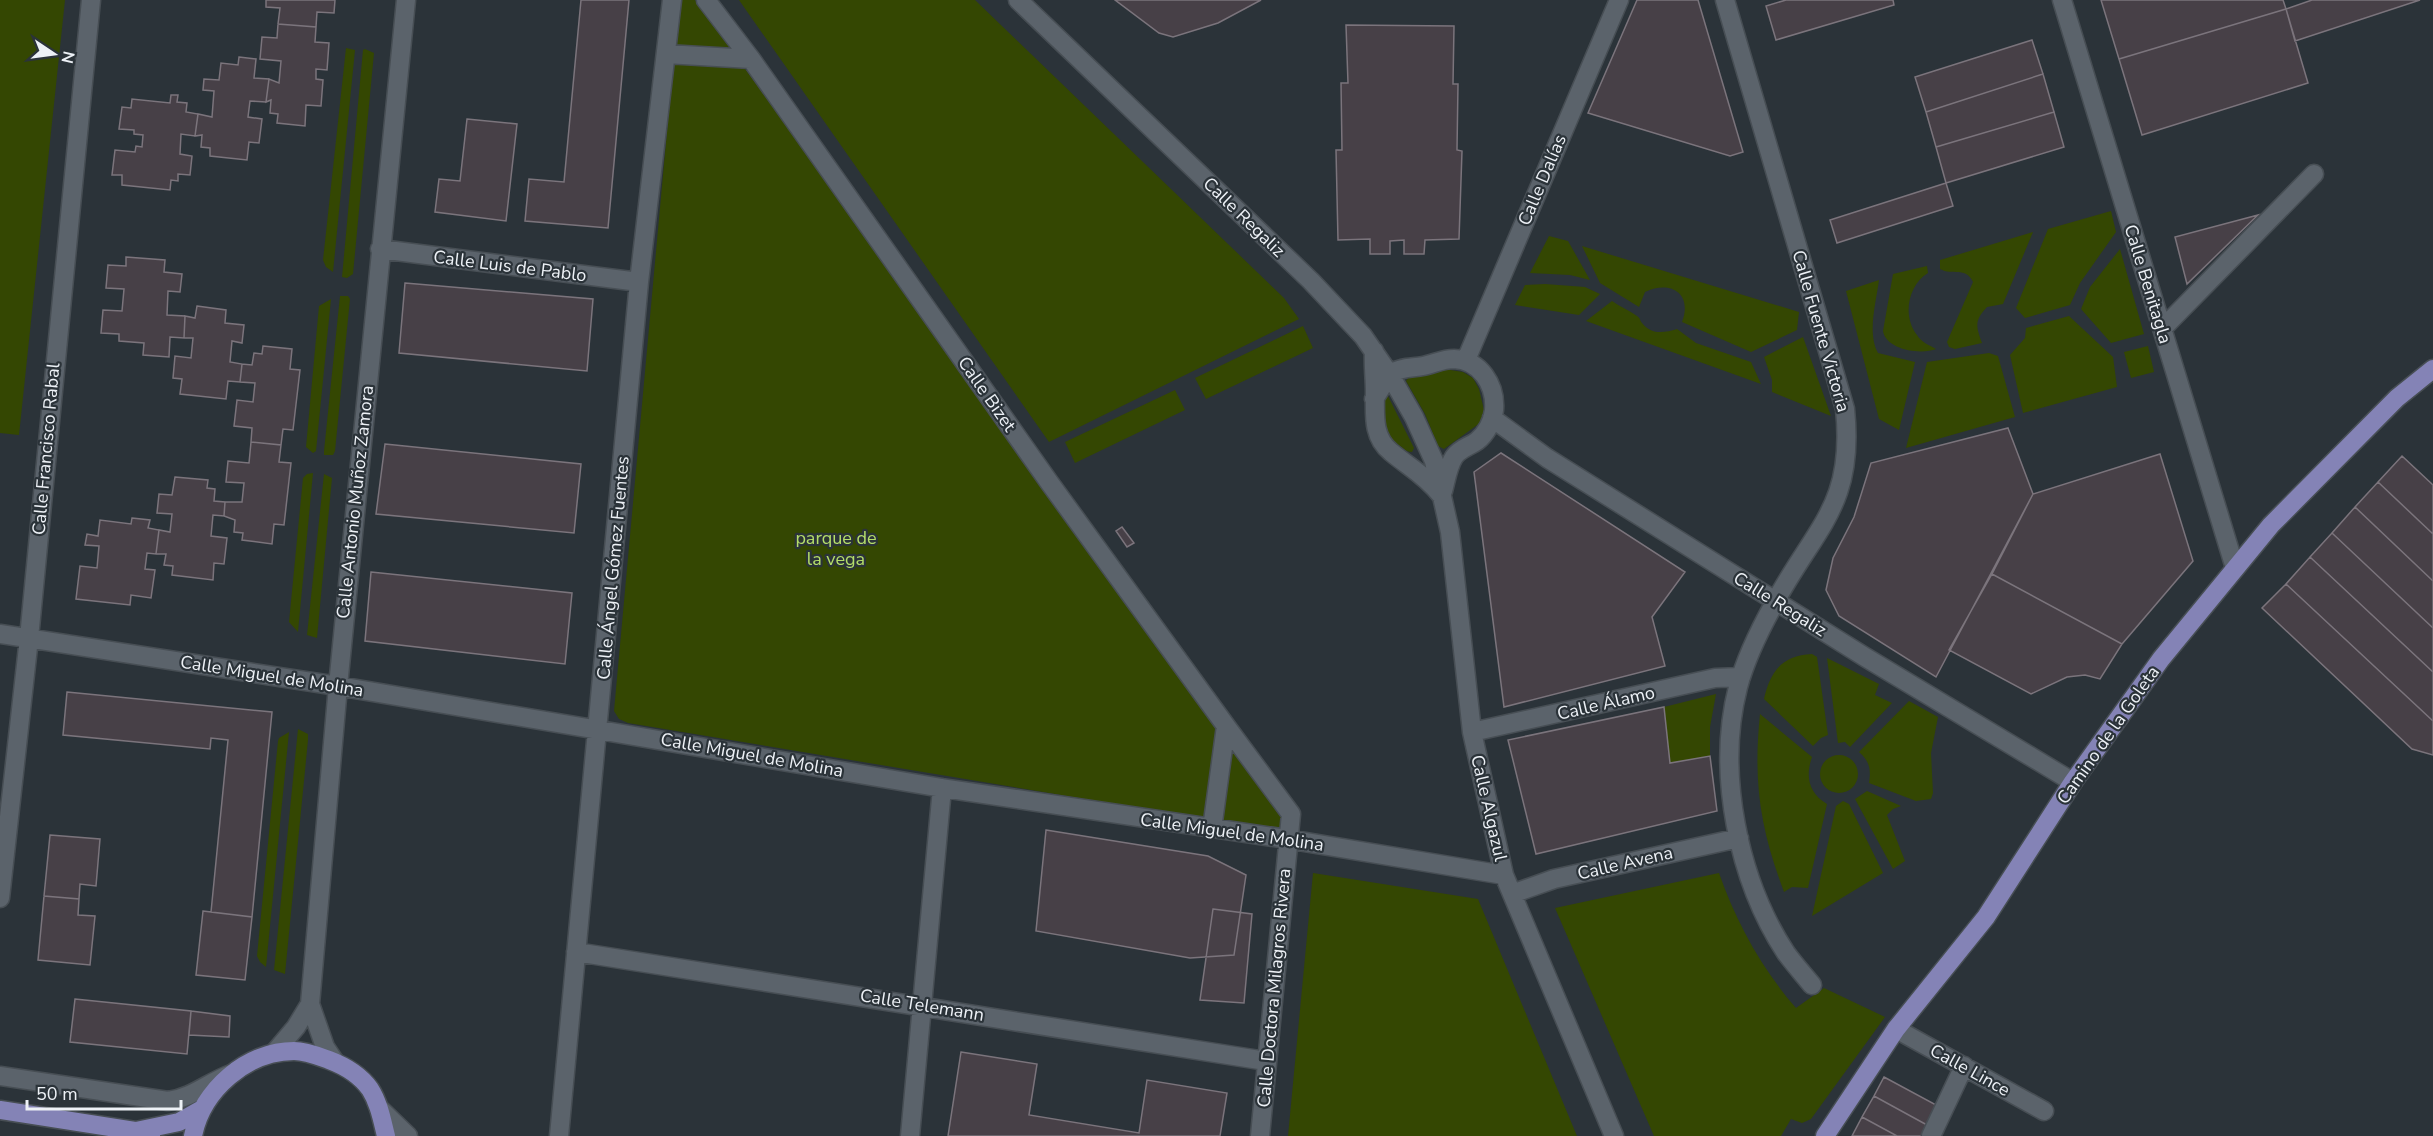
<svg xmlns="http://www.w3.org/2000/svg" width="2433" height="1136" font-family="'Nunito Sans',sans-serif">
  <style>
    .green { fill: #344702 }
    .building { fill: #474047; stroke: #7b747c; stroke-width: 1.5 }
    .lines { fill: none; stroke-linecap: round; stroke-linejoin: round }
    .minor-casing { stroke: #474e54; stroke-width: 21 }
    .major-casing { stroke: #474e54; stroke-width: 21 }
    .minor { stroke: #5b636b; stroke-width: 18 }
    .major { stroke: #8483b6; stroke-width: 18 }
    .labels { text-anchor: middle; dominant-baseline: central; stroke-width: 4.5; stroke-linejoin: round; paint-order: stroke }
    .street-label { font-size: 18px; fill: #edf1f6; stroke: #2b3339 }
    .park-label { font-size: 18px; fill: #b5de6a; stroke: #2b3339 }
  </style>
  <rect width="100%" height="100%" fill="#2b3339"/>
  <path class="green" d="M0,0H65L19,435L0,433Z
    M679,0H695L730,48L1285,817L1279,828L1272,830L628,723L619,719L614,711Z
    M739,0H975L1284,298L1299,319L1049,442Z
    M346,48L355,50L333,272L326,267L323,260Z
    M365,49L374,53L353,274L347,278L342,277L363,50Z
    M2111,211L2116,232L2080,283L2070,305L2025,318L2016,308L2048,229Z
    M2033,232L2003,304L1987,307C1974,321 1976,326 1982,343L1955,349L1949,347L1947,342L1973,282C1966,266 1952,276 1940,269V260Z
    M1549,236L1568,241L1590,280L1570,275L1530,273Z
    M1582,246L1799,312L1797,330L1751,352L1682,322C1693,293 1670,280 1645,292L1639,307L1600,283Z
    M2120,249L2144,334L2111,343L2081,309L2090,287Z
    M1927,266L1928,273C1908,285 1902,316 1917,335C1921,342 1929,345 1936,349C1921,355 1886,350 1883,331L1893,274Z
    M1879,280C1876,303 1867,333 1878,353L1915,362L1899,430L1879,419L1846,291Z
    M1545,284L1585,287L1600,294L1579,315L1515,305L1525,285Z
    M340,296H348L350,299L335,451L333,455H324V451Z
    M331,299L316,451L313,453L306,447L319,306Z
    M1612,301C1620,307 1629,310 1637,316C1641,319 1639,319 1642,323C1651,335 1664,333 1677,329L1696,343L1751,362L1761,384L1586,321Z
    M2069,316L2113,357L2117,387L2023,413L2010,355L2025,338L2026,328Z
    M1303,326L1313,348L1206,399L1195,378Z
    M1803,337L1831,416L1772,392V380L1764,357Z
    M2148,346L2154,372L2131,378L2124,352Z
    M1989,353L1998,356L2015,417L1906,448L1927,362Z
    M1444,369L1463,372L1473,378L1479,389L1484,410L1480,423L1444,449L1438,446L1425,414L1406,381L1411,374L1418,377Z
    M1175,390L1185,410L1075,463L1065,442Z
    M1387,394L1414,448L1412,452C1406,452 1405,449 1400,446C1382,433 1382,417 1383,397Z
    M313,473L298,632L289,622L303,478L307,474Z
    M324,474L332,478L317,638L307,635Z
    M1812,654L1817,657L1828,735L1821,738L1813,746L1764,699C1770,672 1782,655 1812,654Z
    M1827,658L1879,684L1875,695L1892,703L1850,747L1845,742L1838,743Z
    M1716,694L1710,727V756L1670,763L1664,707Z
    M1909,701L1938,717L1931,753L1933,793L1931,799L1916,801L1869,783C1871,769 1870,762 1859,752Z
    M1760,714L1812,757C1805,777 1809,793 1827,804L1808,888L1792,887L1784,892C1760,828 1753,782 1760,714Z
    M298,729L308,734V740L285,974L274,970Z
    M289,732L266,967L260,962L257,956L278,741L279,738Z
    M1820 774a19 19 0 1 1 38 0a19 19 0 1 1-38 0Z
    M1867,791L1901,806L1893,809L1887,815L1905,861L1893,869L1855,799Z
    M1843,801L1849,804L1883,873L1812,916L1836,806Z
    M1313,873L1478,899L1577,1136H1288Z
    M1719,873C1736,922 1762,969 1796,1008L1824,988L1885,1017L1811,1119L1802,1123L1791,1119L1781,1136H1654L1555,908Z"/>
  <path class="building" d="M266,0H335L334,13L317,12L316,27L278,24L280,8L266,7Z
    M581,0H629L608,228L525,221L529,179L564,182Z
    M1115,0H1261L1218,23L1173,37L1159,33Z
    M1637,0H1698L1743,152L1730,156L1588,113Z
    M1786,0H1893L1894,5L1776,40L1766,6Z
    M2101,0H2283L2286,9L2119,59Z
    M2312,0H2420L2295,41L2286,9Z
    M2286,9L2308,83L2142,135L2119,59Z
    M278,24L316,27L315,42L329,43L327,70L316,69V79L323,80L321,106L306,105L305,126L277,123L278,114L270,113L271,100L266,102L269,79L279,83L281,61L260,59L262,37L277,38Z
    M1346,25L1454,26L1453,84H1458L1457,150L1462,151L1459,239L1425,240L1424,254H1404V240L1390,241V254H1370V239L1338,240L1336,150H1342L1341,83H1348Z
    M2032,40L2043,74L1926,112L1915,77Z
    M239,57L256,59L254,78L269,79L266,102L250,101L248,117L262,119L259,143L249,142L247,160L210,156V148L201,147L202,135L195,136L198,114L212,117L214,91L203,90L204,79L219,80L221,63L238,65Z
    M2043,74L2054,112L1936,147L1926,112Z
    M171,95H178L177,102L187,103L186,112L198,114L195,136L181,134L180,154L192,156L190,175L178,174V181L171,180L170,190L122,185V175H112L115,150L135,152L136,146L142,147L143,135L134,134V130L119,129L122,107L131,108L132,99L170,103Z
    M2054,112L2064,147L1946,183L1936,147Z
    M467,119L517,124L506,221L435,212L439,179L460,181Z
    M1946,183L1953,206L1837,243L1830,220Z
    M2258,215L2187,284L2175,237Z
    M126,257L165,260L164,272L182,274L180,292L168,291L167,315L185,316L184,338L170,337L169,357L143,355L144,343L119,341V334L101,333L103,310L122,311L124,289L106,288L108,265L126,266Z
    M405,283L593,299L587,371L399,353Z
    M197,306L226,310L225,323L244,325L242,343L232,341L230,362L242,364L240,382L228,381L226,399L180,394L182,379L173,378L175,356L191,358L193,338H184L185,316L195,318Z
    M263,346L292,349L290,369L300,370L293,430L283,429L281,445L251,442L252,428L234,426L237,400L253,402L255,383L240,382L242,364L252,365L254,353L262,354Z
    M2008,428L2033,494L1936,677L1839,616L1826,590L1833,558L1854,517L1871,463Z
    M251,442L281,445L279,462L291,463L284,525L274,524L272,544L242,540L243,533L234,532L235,520L224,516L225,502H242L244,483L226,482L228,461L249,463Z
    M385,444L581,464L574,533L376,514Z
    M1501,453L1685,572L1652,617L1665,666L1504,707L1474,472Z
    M2160,454L2193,561L2122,644L1992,574L2033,494Z
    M2402,456L2433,485V534L2378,482Z
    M175,477L208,480L207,488L215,489L214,501L225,502L224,516L213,515L211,536L227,538L224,564L214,563L213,580L172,575L173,566L164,565L166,554H156L159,530L170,532L172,514L157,513L159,494L172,495Z
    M2378,482L2433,534V581L2355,507Z
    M2355,507L2433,581V628L2332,533Z
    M132,518L150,520L148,528L159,530L156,554L147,553L145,569L155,570L151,598L131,595L130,605L76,599L80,566L97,568L99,546L85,545L87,534L98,536L100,520L131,524Z
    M1122,527L1134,543L1127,547L1116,531Z
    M2332,533L2433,628V672L2310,557Z
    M2310,557L2433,672V721L2286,584Z
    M371,572L572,593L565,664L365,641Z
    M1992,574L2122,644L2100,679L2085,675L2067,677L2031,694L1949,650Z
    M2286,584L2433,721V755L2412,749L2262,608Z
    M67,692L272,712L252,917L211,912L228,740L211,738L210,749L63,735Z
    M1664,707L1670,763L1710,756L1717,811L1536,854L1508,740Z
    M1046,830L1208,856L1246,875L1234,955L1190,958L1036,931Z
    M50,835L100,839L96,886L80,884L79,899L44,896Z
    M44,896L79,899L78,915L95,916L90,965L38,960Z
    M1213,909L1252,914L1244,1003L1200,1000Z
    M203,911L252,917L245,980L196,975Z
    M75,999L191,1011L187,1054L70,1042Z
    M191,1011L230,1016L229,1037L189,1035Z
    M961,1052L1037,1064L1029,1115L1139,1133L1147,1080L1227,1093L1220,1136H948Z
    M1884,1077L1938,1106L1927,1125L1874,1096Z
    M1874,1096L1927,1125L1922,1136H1897L1862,1117Z
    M1862,1117L1897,1136H1852Z"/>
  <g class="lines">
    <g class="minor-casing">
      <path id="minor" d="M706,0L751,59L1049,482L1226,726L1212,829
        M1018,0L1311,281L1363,336L1390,375L1414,417L1434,461L1450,532L1472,732L1504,875L1614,1136
        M1725,0L1845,409C1855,506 1815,527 1774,604C1759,631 1746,657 1738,687C1716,772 1738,880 1786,953C1794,964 1803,974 1812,985
        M2062,0L2235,568
        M666,54L751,59
        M380,249L639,282
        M2162,329L2314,174
        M1374,351C1373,365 1375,378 1375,392C1375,414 1372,437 1391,452C1409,467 1426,476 1440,494
        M1466,360L1619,0
        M1374,399C1380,391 1385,379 1392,373C1401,367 1413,368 1423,366C1434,364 1442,359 1454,359C1480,360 1496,385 1494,410C1493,421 1486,434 1477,441C1469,447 1460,448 1454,457C1448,466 1446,480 1443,491
        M1492,418L1547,458L1865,657L2073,782
        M0,634L338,686L942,788L1287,839L1504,875
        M1226,726L1291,814L1260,1136
        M1472,732L1715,678L1741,677
        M1512,894L1554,879L1739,838
        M0,898L29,638L91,0
        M576,952L1266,1061
        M310,1004L325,1047L335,1062
        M1896,1029L2044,1111
        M274,1053L296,1027L310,1004L338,686L406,0
        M0,1076L168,1101C192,1098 209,1082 231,1074
        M379,1108L408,1136
        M559,1136L639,282L672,0
        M910,1136L942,788
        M1931,1136L1964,1066"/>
    </g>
    <g class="major-casing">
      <path id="major" d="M0,1110L135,1131L151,1136
        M136,1131L179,1122L202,1109
        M193,1136C202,1090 247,1051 294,1051C306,1051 318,1056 329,1060C345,1066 360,1075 370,1089C379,1103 382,1120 386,1136
        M1825,1136L1896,1029L1986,917L2073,782L2161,659L2271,525L2397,398L2433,369"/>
    </g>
    <use href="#minor" class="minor"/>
    <use href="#major" class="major"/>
  </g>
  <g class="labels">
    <g class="street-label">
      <text transform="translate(1542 180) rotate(-67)">Calle Dalías</text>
      <text transform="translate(1244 217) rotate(44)">Calle Regaliz</text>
      <text transform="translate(510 266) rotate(7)">Calle Luis de Pablo</text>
      <text transform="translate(2148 284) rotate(73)">Calle Benitagla</text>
      <text transform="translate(1821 331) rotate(74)">Calle Fuente Victoria</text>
      <text transform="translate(987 394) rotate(55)">Calle Bizet</text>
      <text transform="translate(46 449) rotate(-85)">Calle Francisco Rabal</text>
      <text transform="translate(355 502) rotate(-84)">Calle Antonio Muñoz Zamora</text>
      <text transform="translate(613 568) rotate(-85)">Calle Ángel Gómez Fuentes</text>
      <text transform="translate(1780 604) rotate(32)">Calle Regaliz</text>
      <text transform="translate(272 676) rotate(9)">Calle Miguel de Molina</text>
      <text transform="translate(1606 703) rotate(-13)">Calle Álamo</text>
      <text transform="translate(2108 735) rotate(-55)">Camino de la Goleta</text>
      <text transform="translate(752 755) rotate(10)">Calle Miguel de Molina</text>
      <text transform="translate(1489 808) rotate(77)">Calle Algazul</text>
      <text transform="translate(1232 832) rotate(8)">Calle Miguel de Molina</text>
      <text transform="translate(1625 863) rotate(-13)">Calle Avena</text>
      <text transform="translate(1274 988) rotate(-85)">Calle Doctora Milagros Rivera</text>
      <text transform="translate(922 1005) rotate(9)">Calle Telemann</text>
      <text transform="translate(1970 1070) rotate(29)">Calle Lince</text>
    </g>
    <g class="park-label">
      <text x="836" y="538">parque de<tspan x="836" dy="21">la vega</tspan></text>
    </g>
  </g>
  <g transform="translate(54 54) rotate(103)" stroke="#2b3339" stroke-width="4.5" paint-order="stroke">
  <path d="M0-4.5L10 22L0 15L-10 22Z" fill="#edf1f6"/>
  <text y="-9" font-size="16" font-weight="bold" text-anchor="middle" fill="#edf1f6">N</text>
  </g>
  <path d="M27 1100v9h154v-9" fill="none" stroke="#edf1f6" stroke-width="3"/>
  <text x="36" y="1100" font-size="18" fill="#edf1f6" stroke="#2b3339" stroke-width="4.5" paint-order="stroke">50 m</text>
</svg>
